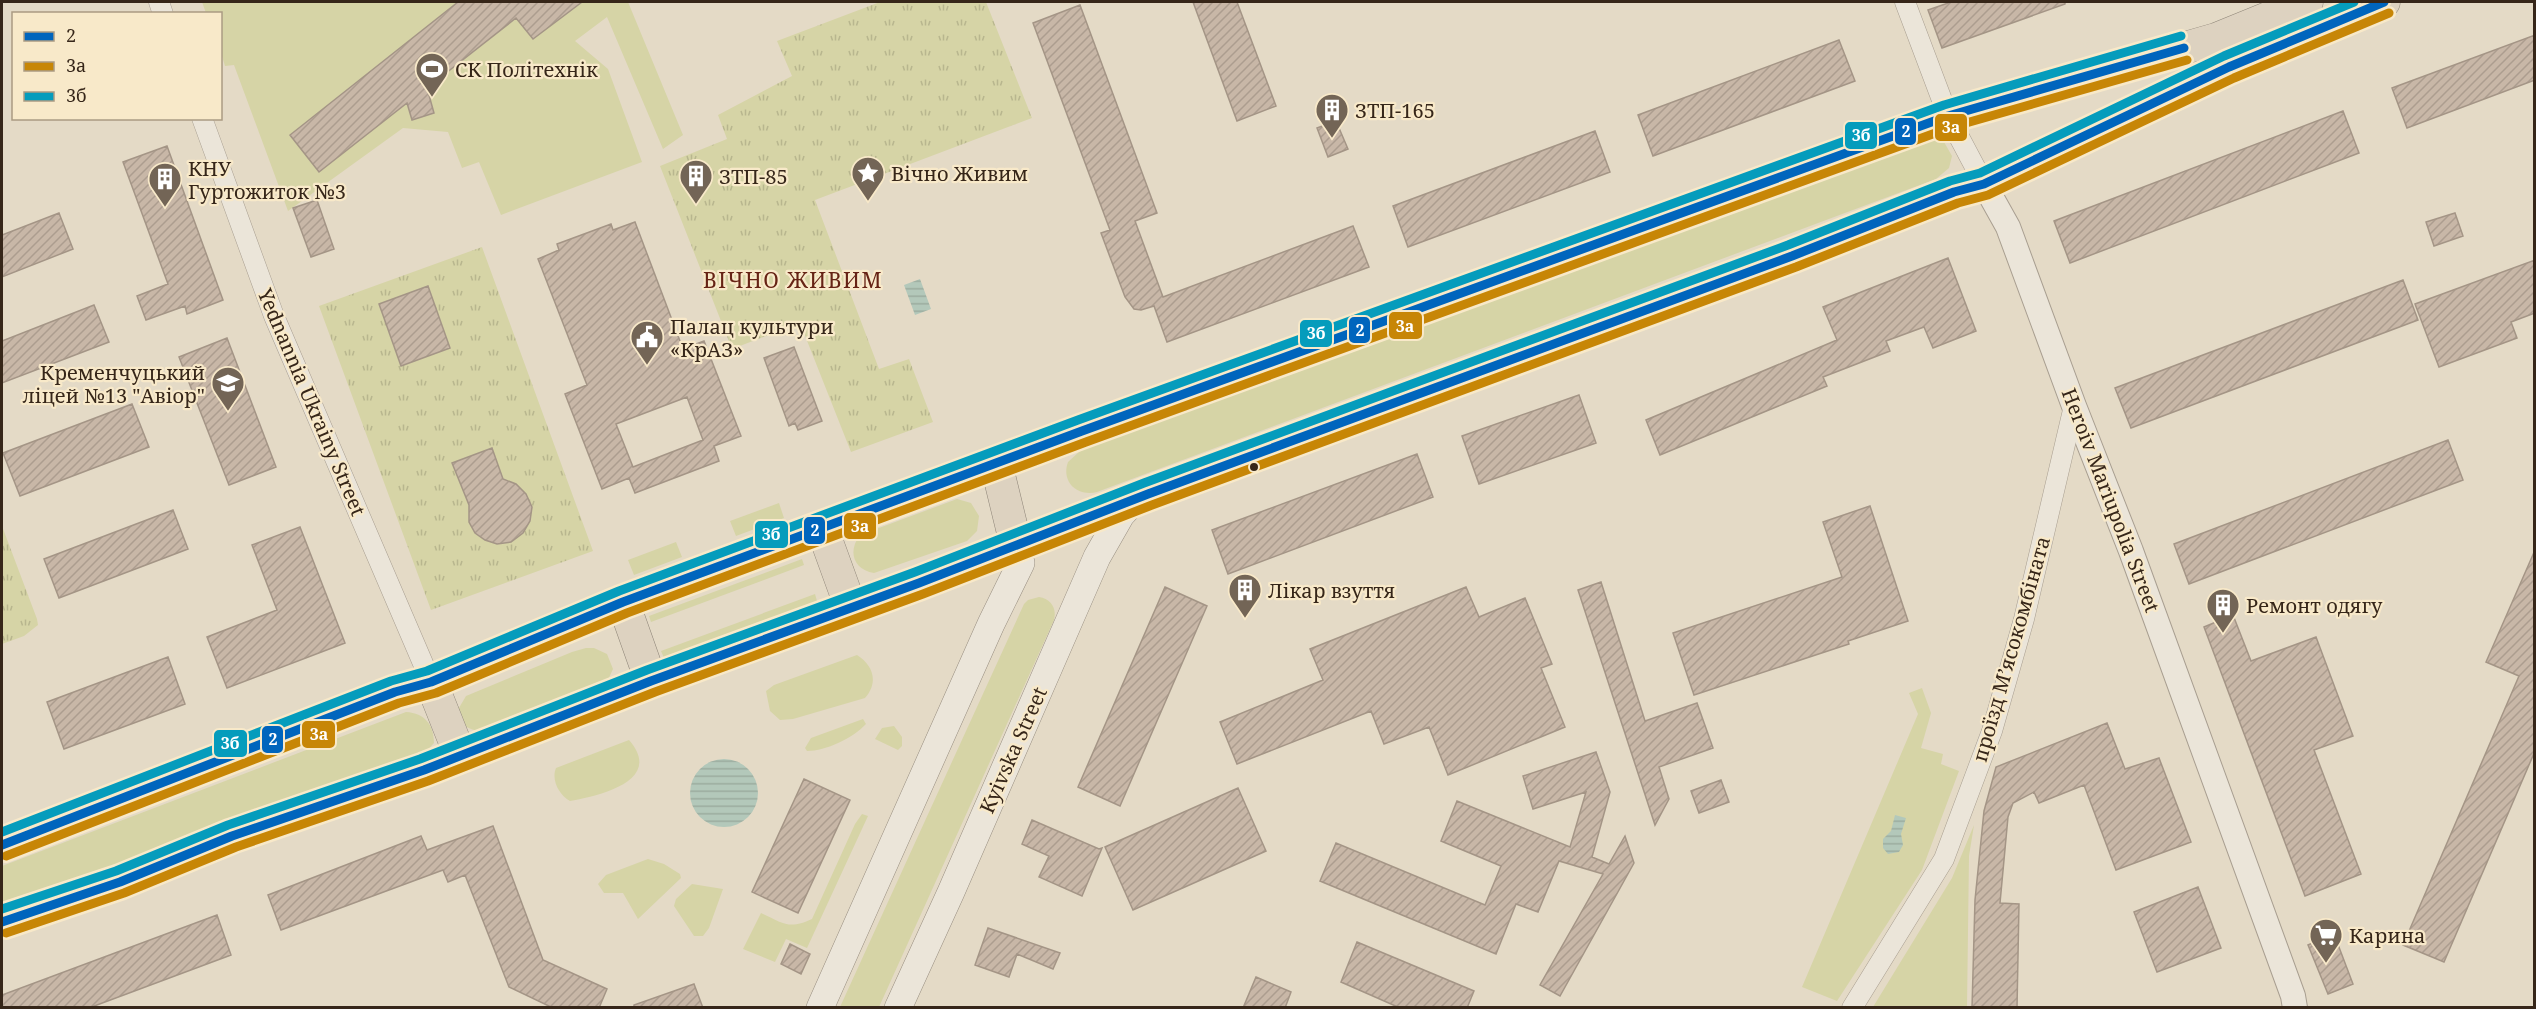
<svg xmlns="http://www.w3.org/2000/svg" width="2536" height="1009" font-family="'Noto Serif',serif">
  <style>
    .grass { fill: #d6d4a6 }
    .park { fill: url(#park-tufts) }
    .water { fill: url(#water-rules) }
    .building { fill: url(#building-hatch); stroke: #a49586; stroke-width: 1.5; fill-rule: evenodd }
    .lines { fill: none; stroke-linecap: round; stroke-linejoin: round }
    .minor-casing { stroke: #a89e90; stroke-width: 21 }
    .tertiary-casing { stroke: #a89e90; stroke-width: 26 }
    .secondary-casing { stroke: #988e80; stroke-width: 28 }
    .trunk-casing { stroke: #8d8477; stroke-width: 33 }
    .minor { stroke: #ebe5d9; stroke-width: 20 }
    .tertiary { stroke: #ebe5d9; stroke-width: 24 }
    .secondary { stroke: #ebe5d9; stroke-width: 27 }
    .trunk { stroke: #ddd2c0; stroke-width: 32 }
    .bus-1-casing { stroke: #f8e9c9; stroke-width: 14 }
    .bus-2-casing { stroke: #f8e9c9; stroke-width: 14 }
    .bus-3-casing { stroke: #f8e9c9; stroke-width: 14 }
    .bus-1 { stroke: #0065bd; stroke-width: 9 }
    .bus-2 { stroke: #c78606; stroke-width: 9 }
    .bus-3 { stroke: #059cbc; stroke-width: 9 }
    .bus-dot { fill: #362619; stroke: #f8e9c9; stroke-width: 2 }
    .labels { text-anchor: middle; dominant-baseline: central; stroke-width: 4.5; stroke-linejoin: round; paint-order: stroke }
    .poi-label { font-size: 20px; fill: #362619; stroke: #f8e9c9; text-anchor: start }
    .street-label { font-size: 20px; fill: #362619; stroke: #f8e9c9 }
    .neighbourhood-label { font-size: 21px; letter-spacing: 1.5px; fill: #662315; stroke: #f8e9c9 }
    .line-badge { stroke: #f8e9c9; stroke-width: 2 }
    .badge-label { font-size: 16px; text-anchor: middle; font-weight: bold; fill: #fff }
  </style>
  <defs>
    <pattern id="park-tufts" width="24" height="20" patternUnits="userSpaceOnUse" patternTransform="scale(1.5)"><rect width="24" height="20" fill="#d6d4a6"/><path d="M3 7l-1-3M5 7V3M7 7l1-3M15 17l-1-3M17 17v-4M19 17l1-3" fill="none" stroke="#b8b68e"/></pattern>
    <pattern id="water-rules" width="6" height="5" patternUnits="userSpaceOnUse" patternTransform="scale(1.5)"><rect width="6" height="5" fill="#b3c8ba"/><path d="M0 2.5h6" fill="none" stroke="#9bac9f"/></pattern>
    <pattern id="building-hatch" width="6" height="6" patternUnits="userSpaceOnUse" patternTransform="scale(1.5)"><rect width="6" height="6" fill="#c8b7a7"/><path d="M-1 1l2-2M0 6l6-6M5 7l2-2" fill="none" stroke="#ac9d8f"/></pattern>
  </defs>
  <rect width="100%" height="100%" fill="#e4dac6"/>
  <path class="grass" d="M202,2H628L683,135L663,149L607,17L575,41L608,69L642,162L501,215L479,162L462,168L448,132L403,128L288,211L234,65L225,66L221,53L220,14L206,13Z
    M1933,137L1944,142L1952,156L1949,168L1936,179L1097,492C1076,497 1061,481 1068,462L1080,451L1915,141Z
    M957,499L971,503L979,516L977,531L967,541L874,573C854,570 847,552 860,535Z
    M779,503L784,518L736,536L730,521Z
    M676,542L682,557L634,575L628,560Z
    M802,559L804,565L651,622L649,616Z
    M815,594L817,601L664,658L661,651Z
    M1039,597C1051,599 1057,608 1054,620L879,1007H840L1024,604L1028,600Z
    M586,648H594L607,654L613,669L607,682L482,731C467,730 462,725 456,713L466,696L572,652Z
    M857,655C873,665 879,682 865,698L793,719L780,720L770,711L766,691L774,685Z
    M1922,688L1931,713L1921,748L1943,754L1941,764L1959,771L1922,870L1837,1001L1802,987L1918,714L1909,693Z
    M406,712C425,713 434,725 434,743L424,754L2,912V866Z
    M863,719L866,724C853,738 826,751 807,751L805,748L811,738Z
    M894,726L902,737V746L898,750L875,739L882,728Z
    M629,740C665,781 598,796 570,801C559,795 551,780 556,768Z
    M862,814L868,816L807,948L786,939L775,962L743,949L761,913C783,923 789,930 812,919L855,824Z
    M1974,825L1969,856L1967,1007H1873L1952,878Z
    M648,859L664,864L680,874L681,878L638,919L623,893H604L598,884L606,875Z
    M692,884L723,889L709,928L703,936H694L674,906L676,899Z"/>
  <path class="park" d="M880,2H986L1032,118L815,200L879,369L909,359L933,422L851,452L800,323L732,349L660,166L727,139L718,115L792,76L777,41Z
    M482,247L593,551L431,610L319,306Z
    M2,526L37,619L38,625L24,636L2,644Z"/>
  <path class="water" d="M920,279L931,309L915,315L904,285Z
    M690 793a34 34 0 1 1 68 0a34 34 0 1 1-68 0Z
    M1895,815L1906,818L1901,834L1903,845L1899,852L1888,854L1883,848V839L1891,831Z"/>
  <path class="building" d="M458,2H582L533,39L516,18L427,88L434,113L412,120L407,103L319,172L290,135Z
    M1193,2H1237L1276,106L1237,121Z
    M1951,2H2065V4L1942,48L1928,10Z
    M1080,5L1157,213L1135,221L1163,297L1353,226L1369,267L1167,342L1154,306L1141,310L1134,309L1125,297L1101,233L1110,230L1033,23Z
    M2535,35V80L2407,128L2392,88Z
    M1839,40L1855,81L1653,156L1638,115Z
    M2343,111L2359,153L2070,263L2054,221Z
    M1336,121L1348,149L1328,157L1317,128Z
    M1595,131L1610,172L1408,247L1393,206Z
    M167,146L223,300L187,314L185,306L146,320L137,296L168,284L123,162Z
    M317,200L334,249L311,257L293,208Z
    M59,213L73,249L2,277V235Z
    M2455,213L2463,236L2434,246L2426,222Z
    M635,222L683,349L704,341L741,436L714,446L719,461L635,493L629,478L602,489L565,394L587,385L538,259L559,250L557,244L611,224L613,230ZM687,397L703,440L633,467L616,424Z
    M1948,258L1976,331L1933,348L1924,327L1886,341L1890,351L1823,377L1827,386L1660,455L1646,420L1837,340L1823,307Z
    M2535,260V313L2511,322L2517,338L2439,367L2415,304Z
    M2403,280L2418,320L2131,428L2115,388Z
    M428,286L450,348L401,366L379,304Z
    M94,305L109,342L2,383V341Z
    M227,338L276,467L229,485L179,357Z
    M794,347L822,421L798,430L795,423L789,426L764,358Z
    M1579,395L1596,443L1479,484L1462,436Z
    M132,404L149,447L20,496L3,453Z
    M2448,440L2463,480L2189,584L2174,544Z
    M492,448L503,479L516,484L526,494L532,507L530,521L523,533L511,542L497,544L485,540L475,533L469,522V505L452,463Z
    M1417,454L1433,497L1228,574L1212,530Z
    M1870,506L1908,621L1848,641L1849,644L1694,695L1673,633L1842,577L1823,522Z
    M173,510L188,549L59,598L44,559Z
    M300,527L345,643L227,688L207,637L277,610L252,545Z
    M2535,550V751L2444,962L2403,945L2519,676L2486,662Z
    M1601,582L1645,721L1697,703L1713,748L1659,767L1669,799L1655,825L1578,590Z
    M1165,587L1207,606L1120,806L1078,787Z
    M1466,587L1479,617L1525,598L1552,664L1541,668L1565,727L1448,775L1429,727L1384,744L1371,711L1237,764L1220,722L1323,680L1310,649Z
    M2233,615L2251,661L2316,637L2353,736L2314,750L2361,874L2305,896L2204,627Z
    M168,657L185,704L64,749L47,702Z
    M2107,723L2125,769L2159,758L2191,842L2116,870L2084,785L2039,803L2034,792L2013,803L2008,817L2000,903L2019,904L2017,1008H1972L1975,900L1984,811L1996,767Z
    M1596,752L1610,792L1592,857L1609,864L1625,836L1634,863L1560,996L1540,985L1603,874L1559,861L1538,912L1516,904L1496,954L1320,881L1336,843L1485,905L1501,866L1441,841L1457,801L1570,847L1586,792L1533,809L1523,776Z
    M804,779L850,800L798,913L752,892Z
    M1721,780L1729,802L1699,813L1691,791Z
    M1238,788L1266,851L1133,910L1105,847Z
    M1032,820L1099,849L1102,848L1082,896L1039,877L1049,856L1022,844Z
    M493,826L543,960L607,989L599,1008H553L509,987L465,875L448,882L443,870L281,930L268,895L421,836L427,850Z
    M2198,887L2221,948L2157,972L2134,912Z
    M217,915L231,955L89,1008H2V995Z
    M988,928L1060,953L1053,969L1017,954L1009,977L975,965Z
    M2334,934L2353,984L2328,994L2308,945Z
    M1357,942L1474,991L1467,1008H1400L1341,982Z
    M790,944L810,954L801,974L781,964Z
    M1256,977L1291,992L1285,1008H1243Z
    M694,984L703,1008H634V1005Z"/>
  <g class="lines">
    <g class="minor-casing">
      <path id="minor" d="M159,2L163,14
        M1905,2L1948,116L1984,184
        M202,118L274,316L431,682
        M1852,1008L1944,859L1992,731L2024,619L2074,406"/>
    </g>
    <g class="tertiary-casing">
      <path id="tertiary" d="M1984,184L2008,227L2074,406L2131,551L2293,996L2295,1008"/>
    </g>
    <g class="secondary-casing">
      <path id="secondary" d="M820,1008L991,624L1021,563L1016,545
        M898,1008L951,892L1097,557L1121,515L1137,498"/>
    </g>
    <g class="trunk-casing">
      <path id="trunk" d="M996,463L1016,545
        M822,528L851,608
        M623,602L651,681
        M431,682L460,755
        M2,845L395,692L431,682L623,602L1082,431L1948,116L2216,39L2307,2
        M2,922L120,882L232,836L424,770L651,681L919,583L1148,494L1792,256L1954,192L1984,184L2229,67L2384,2"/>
    </g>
    <use href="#minor" class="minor"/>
    <use href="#tertiary" class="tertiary"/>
    <use href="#secondary" class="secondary"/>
    <use href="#trunk" class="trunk"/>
    <g class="bus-1-casing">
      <path id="bus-1" d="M2,845L395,692L431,682L623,602L1082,431L1948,116L2184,48
        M2,922L120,882L232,836L424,770L651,681L919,583L1148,494L1792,256L1954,192L1984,184L2229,67L2384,2"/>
    </g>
    <g class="bus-2-casing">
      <path id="bus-2" d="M6,856L399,703L436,693L627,613L1086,442L1952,127L2187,60
        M6,933L124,893L236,847L428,781L655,692L923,594L1152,505L1796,267L1958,203L1988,195L2234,78L2389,13"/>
    </g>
    <g class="bus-3-casing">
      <path id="bus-3" d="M2,832L391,681L427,671L619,591L1078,420L1944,105L2181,36
        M2,909L116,871L228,825L420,759L647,670L915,572L1144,483L1788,245L1950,181L1980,173L2224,56L2354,2"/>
    </g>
    <use href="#bus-1" class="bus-1"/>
    <use href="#bus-2" class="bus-2"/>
    <use href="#bus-3" class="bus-3"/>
  </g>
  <defs>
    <g id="stadium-pin" transform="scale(1.725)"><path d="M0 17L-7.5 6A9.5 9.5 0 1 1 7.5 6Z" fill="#736556" stroke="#f8e9c9"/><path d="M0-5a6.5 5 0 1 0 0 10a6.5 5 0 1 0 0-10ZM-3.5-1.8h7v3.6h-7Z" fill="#fff"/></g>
    <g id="building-pin" transform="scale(1.725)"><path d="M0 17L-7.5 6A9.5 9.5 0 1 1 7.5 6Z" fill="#736556" stroke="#f8e9c9"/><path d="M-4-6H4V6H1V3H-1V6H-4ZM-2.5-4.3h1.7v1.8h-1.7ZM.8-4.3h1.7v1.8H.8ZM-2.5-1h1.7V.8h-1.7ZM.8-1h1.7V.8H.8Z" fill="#fff"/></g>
    <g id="sight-pin" transform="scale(1.725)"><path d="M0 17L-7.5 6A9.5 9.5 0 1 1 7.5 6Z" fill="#736556" stroke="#f8e9c9"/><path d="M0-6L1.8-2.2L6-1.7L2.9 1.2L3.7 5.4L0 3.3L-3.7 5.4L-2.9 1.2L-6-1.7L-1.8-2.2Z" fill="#fff"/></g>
    <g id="civic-pin" transform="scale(1.725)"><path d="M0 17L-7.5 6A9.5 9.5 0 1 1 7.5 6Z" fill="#736556" stroke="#f8e9c9"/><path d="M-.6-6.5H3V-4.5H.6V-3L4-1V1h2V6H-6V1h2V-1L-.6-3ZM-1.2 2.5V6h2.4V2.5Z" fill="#fff"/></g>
    <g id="school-pin" transform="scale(1.725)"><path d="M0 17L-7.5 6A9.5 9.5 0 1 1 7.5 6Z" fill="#736556" stroke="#f8e9c9"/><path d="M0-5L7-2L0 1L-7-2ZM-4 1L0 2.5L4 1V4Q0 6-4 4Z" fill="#fff"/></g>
    <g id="supermarket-pin" transform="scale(1.725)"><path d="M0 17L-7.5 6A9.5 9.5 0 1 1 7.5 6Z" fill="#736556" stroke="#f8e9c9"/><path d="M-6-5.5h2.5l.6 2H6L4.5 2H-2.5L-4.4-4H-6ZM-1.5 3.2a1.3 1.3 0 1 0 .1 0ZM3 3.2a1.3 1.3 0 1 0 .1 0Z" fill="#fff"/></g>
  </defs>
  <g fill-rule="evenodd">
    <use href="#stadium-pin" x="432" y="69"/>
    <use href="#building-pin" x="1332" y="110"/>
    <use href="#sight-pin" x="868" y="173"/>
    <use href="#building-pin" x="696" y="176"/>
    <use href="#building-pin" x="165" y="179"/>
    <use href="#civic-pin" x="647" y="337"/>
    <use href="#school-pin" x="228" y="383"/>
    <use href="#building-pin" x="1245" y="590"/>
    <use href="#building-pin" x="2223" y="605"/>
    <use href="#supermarket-pin" x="2326" y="935"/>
  </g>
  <circle class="bus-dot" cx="1254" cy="467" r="5"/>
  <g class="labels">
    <g class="poi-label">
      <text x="455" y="69">СК Політехнік</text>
      <text x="1355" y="110">ЗТП-165</text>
      <text x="188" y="168">КНУ<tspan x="188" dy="23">Гуртожиток №3</tspan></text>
      <text x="891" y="173">Вічно Живим</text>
      <text x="719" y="176">ЗТП-85</text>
      <text x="670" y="326">Палац культури<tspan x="670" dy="23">«КрАЗ»</tspan></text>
      <text x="205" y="372" text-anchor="end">Кременчуцький<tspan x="205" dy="23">ліцей №13 "Авіор"</tspan></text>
      <text x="1268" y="590">Лікар взуття</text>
      <text x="2246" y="605">Ремонт одягу</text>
      <text x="2349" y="935">Карина</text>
    </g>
    <g class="street-label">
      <text transform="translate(312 402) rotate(67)">Yednannia Ukrainy Street</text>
      <text transform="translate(2111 500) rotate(69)">Heroiv Mariupolia Street</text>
      <text transform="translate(2011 649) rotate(-74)">проїзд Мʼясокомбіната</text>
      <text transform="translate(1013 750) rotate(-66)">Kyivska Street</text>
    </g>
    <g class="neighbourhood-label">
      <text x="793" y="280">ВІЧНО ЖИВИМ</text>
    </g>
  </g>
  <g class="line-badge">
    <rect x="1934" y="113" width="34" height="29" rx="6" fill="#c78606"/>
    <rect x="1894" y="117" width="23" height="29" rx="6" fill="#0065bd"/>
    <rect x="1844" y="121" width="34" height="29" rx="6" fill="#059cbc"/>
    <rect x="1388" y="311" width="35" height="29" rx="6" fill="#c78606"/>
    <rect x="1348" y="316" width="23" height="28" rx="6" fill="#0065bd"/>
    <rect x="1299" y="319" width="34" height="29" rx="6" fill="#059cbc"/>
    <rect x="843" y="512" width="34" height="28" rx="6" fill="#c78606"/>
    <rect x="803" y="516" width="23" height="29" rx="6" fill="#0065bd"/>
    <rect x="754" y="520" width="35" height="29" rx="6" fill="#059cbc"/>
    <rect x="301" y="720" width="35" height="29" rx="6" fill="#c78606"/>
    <rect x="261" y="725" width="23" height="29" rx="6" fill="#0065bd"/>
    <rect x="213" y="729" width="35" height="29" rx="6" fill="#059cbc"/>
  </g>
  <g class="badge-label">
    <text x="1951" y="133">3а</text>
    <text x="1906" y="137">2</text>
    <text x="1861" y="141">3б</text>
    <text x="1405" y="332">3а</text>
    <text x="1360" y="336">2</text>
    <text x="1316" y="339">3б</text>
    <text x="860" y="532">3а</text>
    <text x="815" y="536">2</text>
    <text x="771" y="540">3б</text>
    <text x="319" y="740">3а</text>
    <text x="273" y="745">2</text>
    <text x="230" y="749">3б</text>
  </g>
  <rect width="2536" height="1009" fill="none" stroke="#362619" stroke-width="6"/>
  <rect x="12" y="12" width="210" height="108" fill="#f8e9c9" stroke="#aa9b83" stroke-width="1.5"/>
  <rect x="24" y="32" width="30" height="9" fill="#0065bd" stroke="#aa9b83" stroke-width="1.5"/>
  <text x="66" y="42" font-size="18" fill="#362619">2</text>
  <rect x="24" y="62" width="30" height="9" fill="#c78606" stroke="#aa9b83" stroke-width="1.5"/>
  <text x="66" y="72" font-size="18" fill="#362619">3а</text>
  <rect x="24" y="92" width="30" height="9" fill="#059cbc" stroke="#aa9b83" stroke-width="1.5"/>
  <text x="66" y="102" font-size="18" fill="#362619">3б</text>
</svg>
